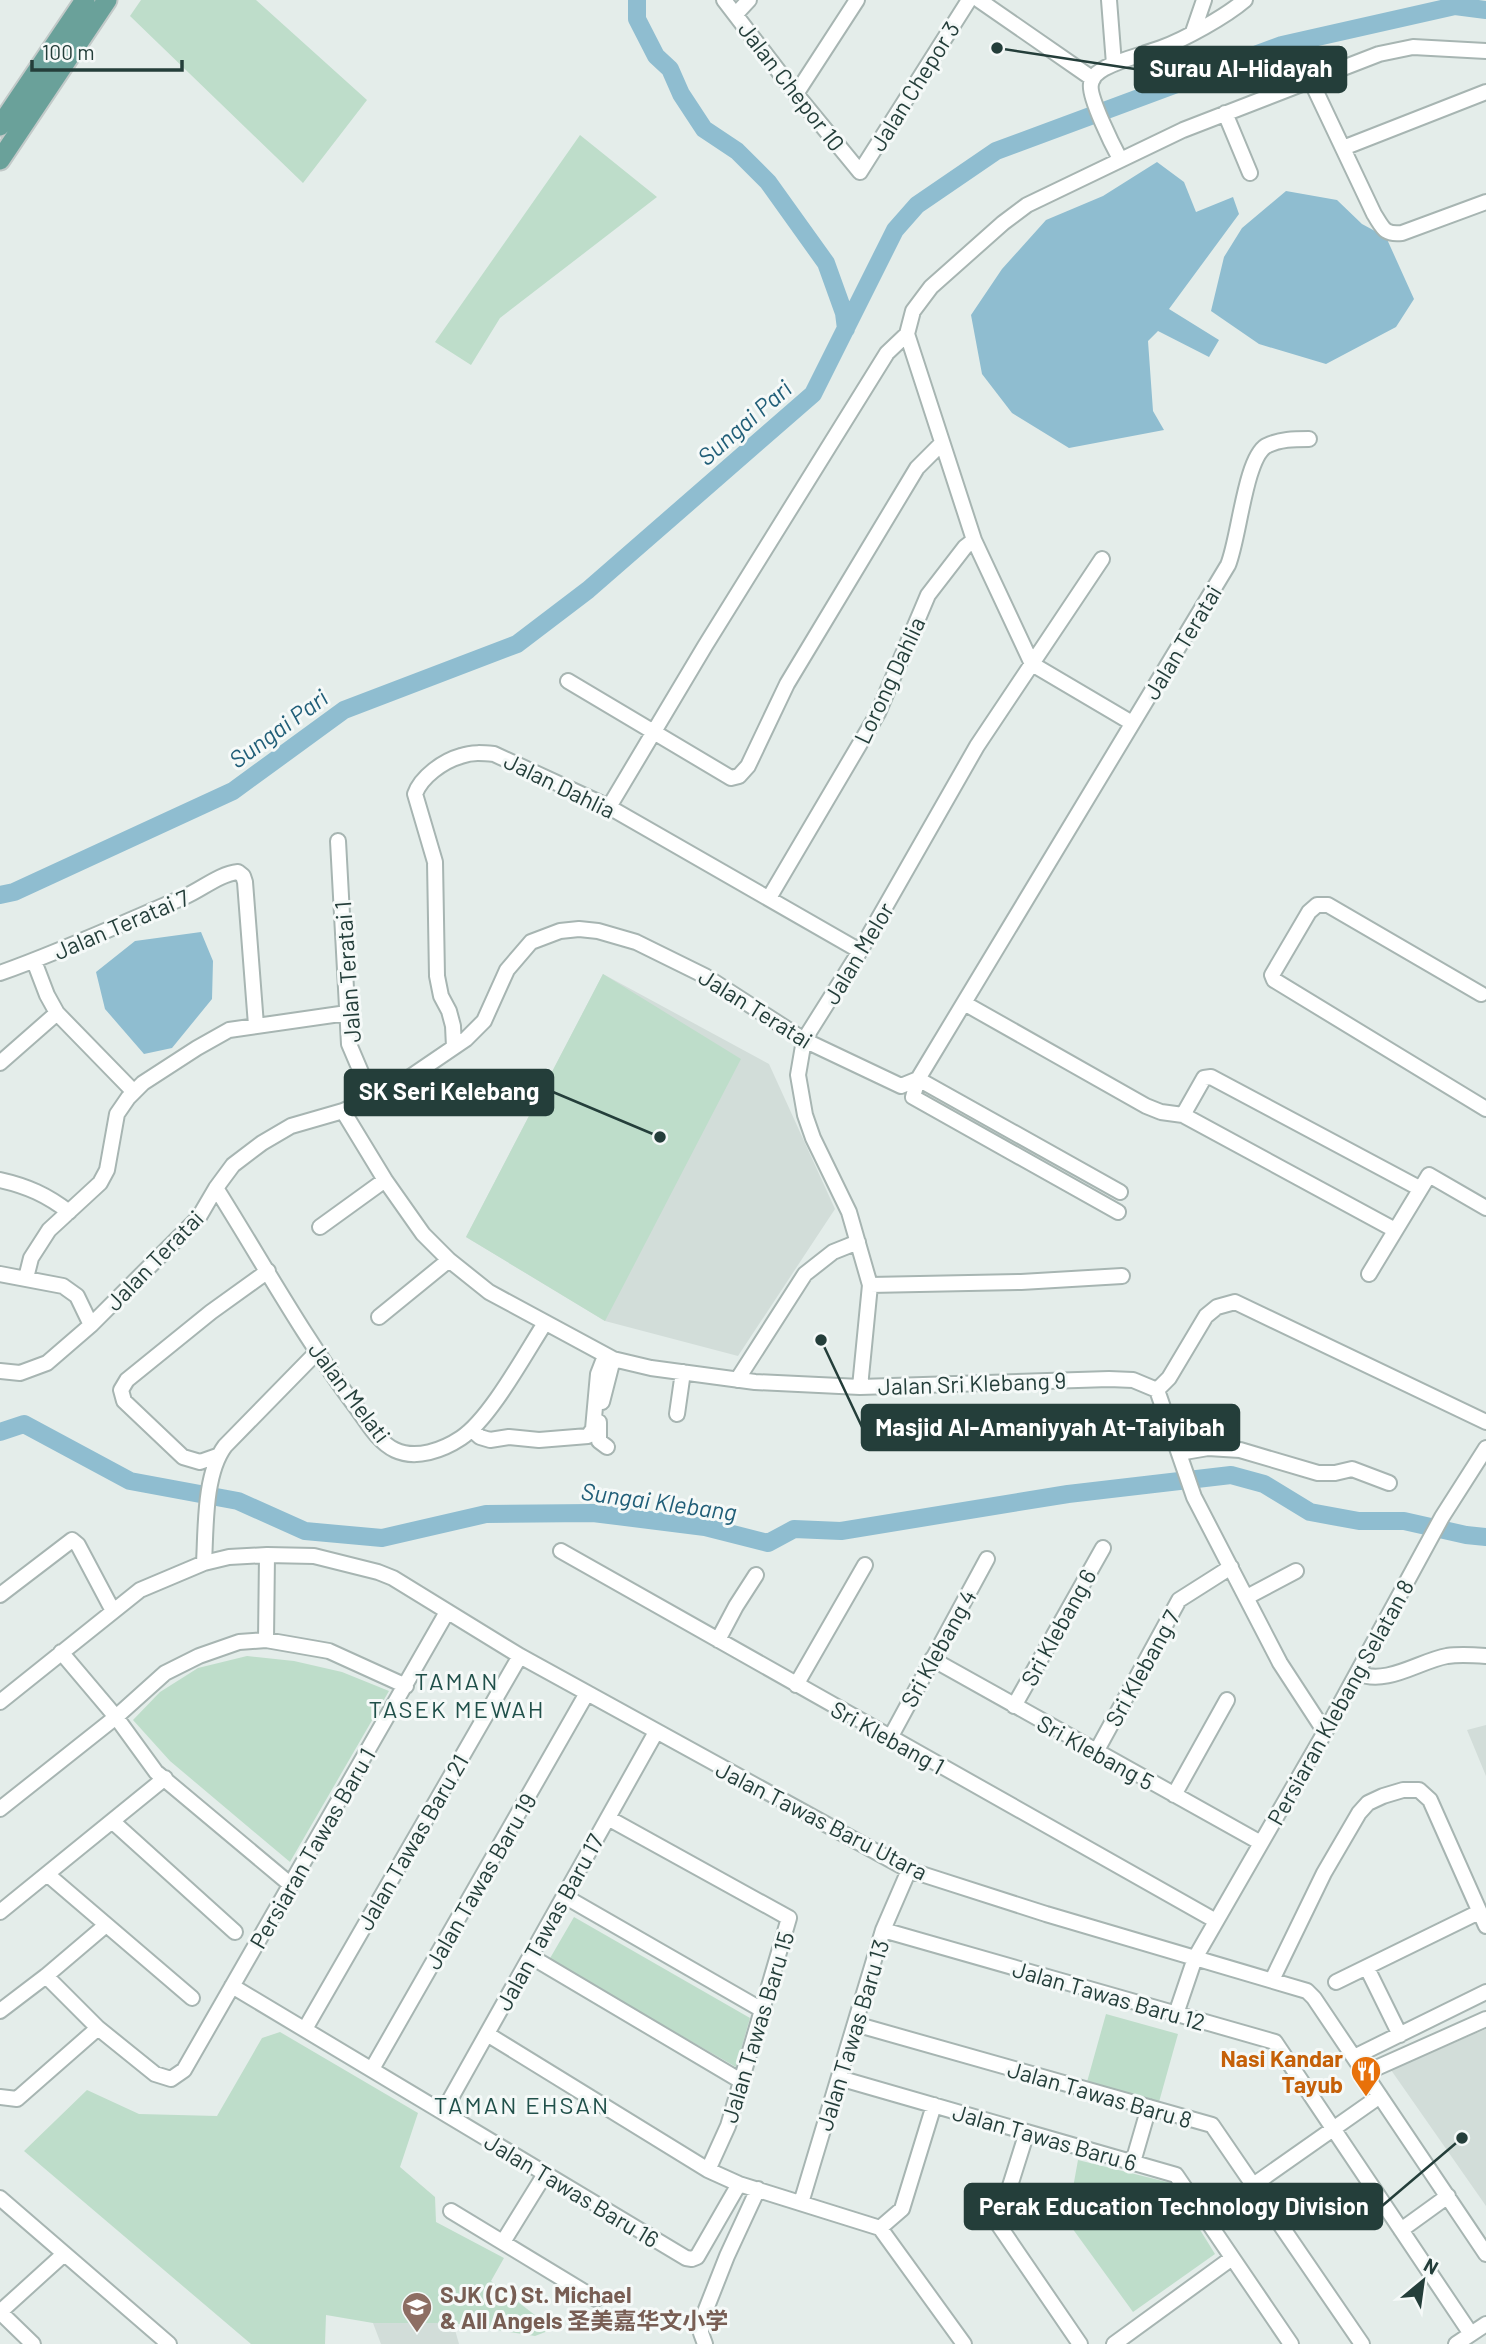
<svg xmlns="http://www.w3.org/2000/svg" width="1486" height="2344" font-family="Barlow,'Noto Sans SC',sans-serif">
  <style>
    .built { fill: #d2ddd9 }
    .green { fill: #beddca }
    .water { fill: #8fbdd0 }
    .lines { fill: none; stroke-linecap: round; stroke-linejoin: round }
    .river { stroke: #8fbdd0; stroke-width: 18 }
    .minor-casing { stroke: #a7b5b2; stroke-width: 18 }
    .major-casing { stroke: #c2c9c8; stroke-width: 23 }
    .minor { stroke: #fff; stroke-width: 14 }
    .major { stroke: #6aa19a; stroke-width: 19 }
    .labels { text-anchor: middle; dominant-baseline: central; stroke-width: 6; stroke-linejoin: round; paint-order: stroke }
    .street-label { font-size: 23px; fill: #243e3a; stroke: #f5f9f8 }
    .food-label { font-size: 23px; font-weight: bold; fill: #c56008; stroke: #f5f9f8; text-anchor: end }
    .education-label { font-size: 23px; font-weight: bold; fill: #785e54; stroke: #f5f9f8; text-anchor: start }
    .water-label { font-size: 24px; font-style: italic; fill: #205e78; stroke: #f5f9f8 }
    .neighbourhood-label { font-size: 24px; letter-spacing: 2px; fill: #20504a; stroke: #f5f9f8 }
    .leader { fill: none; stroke: #243e3a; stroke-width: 2.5 }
    .callout-dot { fill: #243e3a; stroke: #f5f9f8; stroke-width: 2.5 }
    .callout { fill: #243e3a; stroke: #243e3a; stroke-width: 2.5 }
    .callout-label { font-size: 24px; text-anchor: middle; font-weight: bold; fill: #fff }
  </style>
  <rect width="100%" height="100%" fill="#e4edea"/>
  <path class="built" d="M603,974L769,1064L835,1209L738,1356L605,1321L466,1237Z
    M1486,1725V1776L1467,1730Z
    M1486,2029V2206L1391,2070Z
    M373,2323H453L459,2344H381Z"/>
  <path class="green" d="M141,0H256L367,100L303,183L130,16Z
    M580,135L657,197L500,318L471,365L435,342Z
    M603,974L741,1059L605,1321L466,1237Z
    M247,1656L294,1661L342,1672L389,1691L290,1862L170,1761L133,1720L160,1692L198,1668Z
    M574,1917L750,2018L736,2067L549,1960Z
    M1106,2014L1178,2034L1159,2102L1087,2082Z
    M280,2032L418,2113L400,2167L435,2197L436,2222L504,2258L491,2281L553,2329L535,2336L453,2323H373L326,2315L325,2344H251L24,2151L87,2090L139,2114L217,2116L262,2038Z
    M1078,2160L1171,2183L1215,2254L1133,2312L1067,2221Z"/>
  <path class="water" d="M1157,162L1184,182L1196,212L1233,197L1239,214L1169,309L1219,340L1209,357L1158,331L1148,341L1153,411L1164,430L1069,448L1012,413L982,374L971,315L1002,269L1046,220L1103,196Z
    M1286,191L1337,200L1362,224L1386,237L1414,299L1396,327L1326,364L1259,344L1211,311L1224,257L1242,228Z
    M201,932L213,961L212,999L172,1048L144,1054L105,1009L96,972L135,941Z"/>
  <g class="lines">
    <path class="river" d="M637,0V19L656,56L670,69L681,94L704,129L737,151L768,182L826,263L844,313L846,329
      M0,895L14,892L233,791L344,710L517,644L588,590L813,394L895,230L917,205L996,151L1282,45L1455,6L1486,10
      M0,1432L24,1424L130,1481L238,1501L305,1531L382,1538L486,1514L593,1513L705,1527L768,1543L794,1529L841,1531L1068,1494L1231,1475L1264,1484L1310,1512L1359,1521H1404L1466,1535L1486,1537"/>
    <g class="minor-casing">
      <path id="minor" d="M724,0L796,94L860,172L969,0
        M979,0L1093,79
        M1109,0L1114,64
        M736,14L749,0
        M1193,32L1204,0
        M1311,81L1374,214C1383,228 1384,235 1402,233L1486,202
        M796,94L857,0
        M1225,113L1250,173
        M1343,148L1486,92
        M1120,159C1113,146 1088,96 1091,84C1092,76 1098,72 1105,68C1122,59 1142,55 1161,48C1185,39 1225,17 1245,0
        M568,681L731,778L739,776L748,766L787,684L917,468L942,443
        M1132,723L1032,664L974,540L907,334L913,311L931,287L1003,223L1027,205L1183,130L1379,54L1413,47L1486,51
        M609,807L705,646L887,353L907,334
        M338,841L349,1044L372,1098
        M769,898L878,713L928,595L965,547L974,540
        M34,961L47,995L57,1013L134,1092
        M0,973C62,951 123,923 184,897C201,890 219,874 238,872L243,876L245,882L256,1025
        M1481,994L1328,905H1317L1309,912L1272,975L1274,980L1486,1109
        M964,1003L1146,1106L1161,1112L1183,1115L1395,1230
        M454,1047L453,1026L449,1011L441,996L437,976L435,862L415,794C421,777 443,761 461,756C472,752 483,753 494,754L609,807L860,951
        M0,1063L57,1013
        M918,1079L1120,1192
        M343,1111L385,1180L423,1234L449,1260L489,1292L613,1359L651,1368L755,1382L860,1387L1109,1379L1133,1380L1157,1390L1194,1497L1280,1663L1325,1732
        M1183,1115L1204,1078L1211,1077L1419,1188
        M0,1180C27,1186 47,1195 69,1212
        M216,1188C262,1261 304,1338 356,1407C367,1422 378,1442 395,1450C416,1460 443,1450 461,1438C490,1419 525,1354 545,1323
        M1118,1212L913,1097L918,1079L1228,565C1239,539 1245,459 1266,446C1280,439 1294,439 1309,439
        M320,1227L385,1180
        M0,1274L63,1286L77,1296L91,1325
        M1369,1274L1429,1175L1486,1208
        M26,1278L31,1258L49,1230L100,1183L107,1170L117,1114L128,1098L143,1083L197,1048L229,1030L347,1013
        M870,1285L1021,1282L1122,1276
        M379,1317L449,1260
        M0,1371L20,1373L47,1363L91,1325L199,1217L216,1188L233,1165L262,1143L291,1126L343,1111L397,1086L466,1039L484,1021L507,970L531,942L560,931L579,929L598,931L636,942L705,976L804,1040L901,1086L918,1079
        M737,1380L805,1274L833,1252L858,1242
        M860,1387L870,1285L849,1212L813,1138L805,1115L798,1075L804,1040L860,951L977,746L1102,559
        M1157,1390L1169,1378L1206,1316L1217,1307L1235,1302L1486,1422
        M602,1402L613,1359
        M677,1414L683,1372
        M599,1422V1441L607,1447
        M472,1430L480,1437L490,1440L509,1437L539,1440L588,1436L593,1429L598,1374L605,1356
        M1179,1453L1208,1448L1240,1450L1318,1473H1335L1352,1469L1389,1483
        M217,1456L200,1462L183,1457L124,1401L121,1390L127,1380L211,1312L268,1271
        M561,1551L1216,1921
        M204,1563C206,1528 204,1474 225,1446L317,1352
        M0,1595L72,1540L78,1545L113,1611
        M1247,1597L1296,1571
        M266,1640L267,1555
        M718,1640L736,1606L756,1575
        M61,1652L116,1717L156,1772L291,1885
        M932,1659L1261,1843
        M1357,1673C1387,1686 1419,1661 1447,1656C1460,1654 1473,1655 1486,1656
        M796,1685L865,1565
        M0,1702L140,1590L204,1563L229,1557L267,1555L314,1556L378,1572L393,1578L520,1656L909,1870L1046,1914L1307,1991L1314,1998L1486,2254
        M1014,1706L1103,1548
        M890,1738L987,1559
        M1096,1752L1179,1600L1231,1567
        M1174,1795L1227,1700
        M0,1809L116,1717L165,1673L199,1656L239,1642L266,1640L329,1651L406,1686
        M608,1818L789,1918L728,2126L708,2170
        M112,1821L235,1932
        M47,1874L192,1998
        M564,1896L762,2010
        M0,1912L165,1778
        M883,1930L1275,2042L1471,2334
        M530,1956L741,2081
        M1367,1968L1400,2035
        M46,1976L98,2028L155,2074L171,2079L184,2070L447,1612
        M1272,1980L1324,1873L1359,1813L1368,1803L1383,1796L1403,1790H1419L1430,1800L1486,1926
        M1336,1982L1479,1912
        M232,1986L686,2258L692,2259L697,2257L739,2184
        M0,2011L46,1976L106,1925
        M1176,2014L1195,1958L1325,1732L1442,1517L1486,1448
        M855,2024L1212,2125L1362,2344
        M305,2029L520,1656
        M487,2034L708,2170L739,2184L880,2228
        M1354,2057L1486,1992
        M372,2069L587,1693
        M1365,2073L1486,2019
        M839,2078L1176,2175L1291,2344
        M0,2097L17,2099L98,2028
        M443,2112L656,1732
        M1027,2132L998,2224L1080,2344
        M1133,2162L1149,2107
        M0,2198L169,2344
        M801,2203L883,1930L909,1870
        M451,2211L596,2299
        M1205,2219L1380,2096
        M880,2228L964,2344
        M880,2228L902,2209L934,2105
        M1401,2230L1448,2196
        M503,2242L545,2174
        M0,2312L64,2254
        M0,2312L33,2344
        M705,2344L701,2333V2322L727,2256L758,2189
        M1114,2344L1232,2258
        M1456,2344L1486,2324"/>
    </g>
    <g class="major-casing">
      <path id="major" d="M0,126L85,0
        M0,160L107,0"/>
    </g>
    <use href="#minor" class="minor"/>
    <use href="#major" class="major"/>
  </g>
  <defs>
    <g id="restaurant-pin" transform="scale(1.575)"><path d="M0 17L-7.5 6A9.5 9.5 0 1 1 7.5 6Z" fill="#e8710a" stroke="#f5f9f8"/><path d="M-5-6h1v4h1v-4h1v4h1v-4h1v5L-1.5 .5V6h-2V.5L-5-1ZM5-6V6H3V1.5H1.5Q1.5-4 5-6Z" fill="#fff"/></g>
    <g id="school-pin" transform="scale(1.575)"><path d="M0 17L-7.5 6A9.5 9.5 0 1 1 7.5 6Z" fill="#8d6e63" stroke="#f5f9f8"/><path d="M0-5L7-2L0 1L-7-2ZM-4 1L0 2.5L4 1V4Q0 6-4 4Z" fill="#fff"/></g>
  </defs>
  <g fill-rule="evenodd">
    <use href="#restaurant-pin" x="1366" y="2071"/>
    <use href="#school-pin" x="417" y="2307"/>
  </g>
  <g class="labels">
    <g class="street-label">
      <text transform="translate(792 86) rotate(52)">Jalan Chepor 10</text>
      <text transform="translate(914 86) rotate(-58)">Jalan Chepor 3</text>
      <text transform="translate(1182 642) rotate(-59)">Jalan Teratai</text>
      <text transform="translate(889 680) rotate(-65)">Lorong Dahlia</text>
      <text transform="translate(560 785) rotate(26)">Jalan Dahlia</text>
      <text transform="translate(121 924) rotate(-23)">Jalan Teratai 7</text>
      <text transform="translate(858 953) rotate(-59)">Jalan Melor</text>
      <text transform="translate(347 972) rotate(-94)">Jalan Teratai 1</text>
      <text transform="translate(756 1008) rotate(32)">Jalan Teratai</text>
      <text transform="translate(154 1260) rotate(-46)">Jalan Teratai</text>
      <text transform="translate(972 1383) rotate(-2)">Jalan Sri Klebang 9</text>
      <text transform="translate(350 1392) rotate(53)">Jalan Melati</text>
      <text transform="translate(1058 1627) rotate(-61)">Sri Klebang 6</text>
      <text transform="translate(938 1648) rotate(-61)">Sri Klebang 4</text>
      <text transform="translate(1142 1668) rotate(-61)">Sri Klebang 7</text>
      <text transform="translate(1340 1702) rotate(-61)">Persiaran Klebang Selatan 8</text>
      <text transform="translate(888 1737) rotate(29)">Sri Klebang 1</text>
      <text transform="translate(1096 1752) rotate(29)">Sri Klebang 5</text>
      <text transform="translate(822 1820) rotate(27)">Jalan Tawas Baru Utara</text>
      <text transform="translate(412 1842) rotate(-60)">Jalan Tawas Baru 21</text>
      <text transform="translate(312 1848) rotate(-60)">Persiaran Tawas Baru 1</text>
      <text transform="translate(480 1881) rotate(-60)">Jalan Tawas Baru 19</text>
      <text transform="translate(549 1922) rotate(-61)">Jalan Tawas Baru 17</text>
      <text transform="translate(1109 1995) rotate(16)">Jalan Tawas Baru 12</text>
      <text transform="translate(757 2027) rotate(-73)">Jalan Tawas Baru 15</text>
      <text transform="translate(852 2035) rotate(-73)">Jalan Tawas Baru 13</text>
      <text transform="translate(1100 2094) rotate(16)">Jalan Tawas Baru 8</text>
      <text transform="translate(1045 2137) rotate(16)">Jalan Tawas Baru 6</text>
      <text transform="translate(572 2190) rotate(31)">Jalan Tawas Baru 16</text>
    </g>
    <g class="food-label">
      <text x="1343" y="2058">Nasi Kandar<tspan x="1343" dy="26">Tayub</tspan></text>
    </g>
    <g class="education-label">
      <text x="440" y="2294">SJK (C) St. Michael<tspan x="440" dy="26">&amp; All Angels 圣美嘉华文小学</tspan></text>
    </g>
    <g class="water-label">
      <text transform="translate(744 422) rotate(-41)">Sungai Pari</text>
      <text transform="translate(278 728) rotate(-36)">Sungai Pari</text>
      <text transform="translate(659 1501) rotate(8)">Sungai Klebang</text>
    </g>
    <g class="neighbourhood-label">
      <text x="457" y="1680">TAMAN<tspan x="457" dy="28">TASEK MEWAH</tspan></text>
      <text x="522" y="2104">TAMAN EHSAN</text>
    </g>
  </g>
  <path class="leader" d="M997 48L1135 69M660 1137L553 1092M821 1340L862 1427M1462 2138L1382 2206"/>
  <g class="callout-dot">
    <circle cx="997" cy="48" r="7"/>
    <circle cx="660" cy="1137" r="7"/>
    <circle cx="821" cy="1340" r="7"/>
    <circle cx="1462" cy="2138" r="7"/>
  </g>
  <g class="callout">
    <rect x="1135" y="47" width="211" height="45" rx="7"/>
    <rect x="345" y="1070" width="208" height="45" rx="7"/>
    <rect x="862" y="1405" width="377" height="45" rx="7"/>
    <rect x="965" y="2184" width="417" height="45" rx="7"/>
  </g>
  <g class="callout-label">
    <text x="1241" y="77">Surau Al-Hidayah</text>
    <text x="449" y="1100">SK Seri Kelebang</text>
    <text x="1050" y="1436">Masjid Al-Amaniyyah At-Taiyibah</text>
    <text x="1174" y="2215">Perak Education Technology Division</text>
  </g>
  <g transform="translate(1423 2281) rotate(29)" stroke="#f5f9f8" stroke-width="5" paint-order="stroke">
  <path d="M0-5L12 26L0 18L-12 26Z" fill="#243e3a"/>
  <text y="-10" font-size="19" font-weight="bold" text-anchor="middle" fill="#243e3a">N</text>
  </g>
  <path d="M32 60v10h150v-10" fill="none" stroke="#243e3a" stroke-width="3.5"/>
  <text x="42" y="60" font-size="21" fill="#243e3a" stroke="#f5f9f8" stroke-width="5" paint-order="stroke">100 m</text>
</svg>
